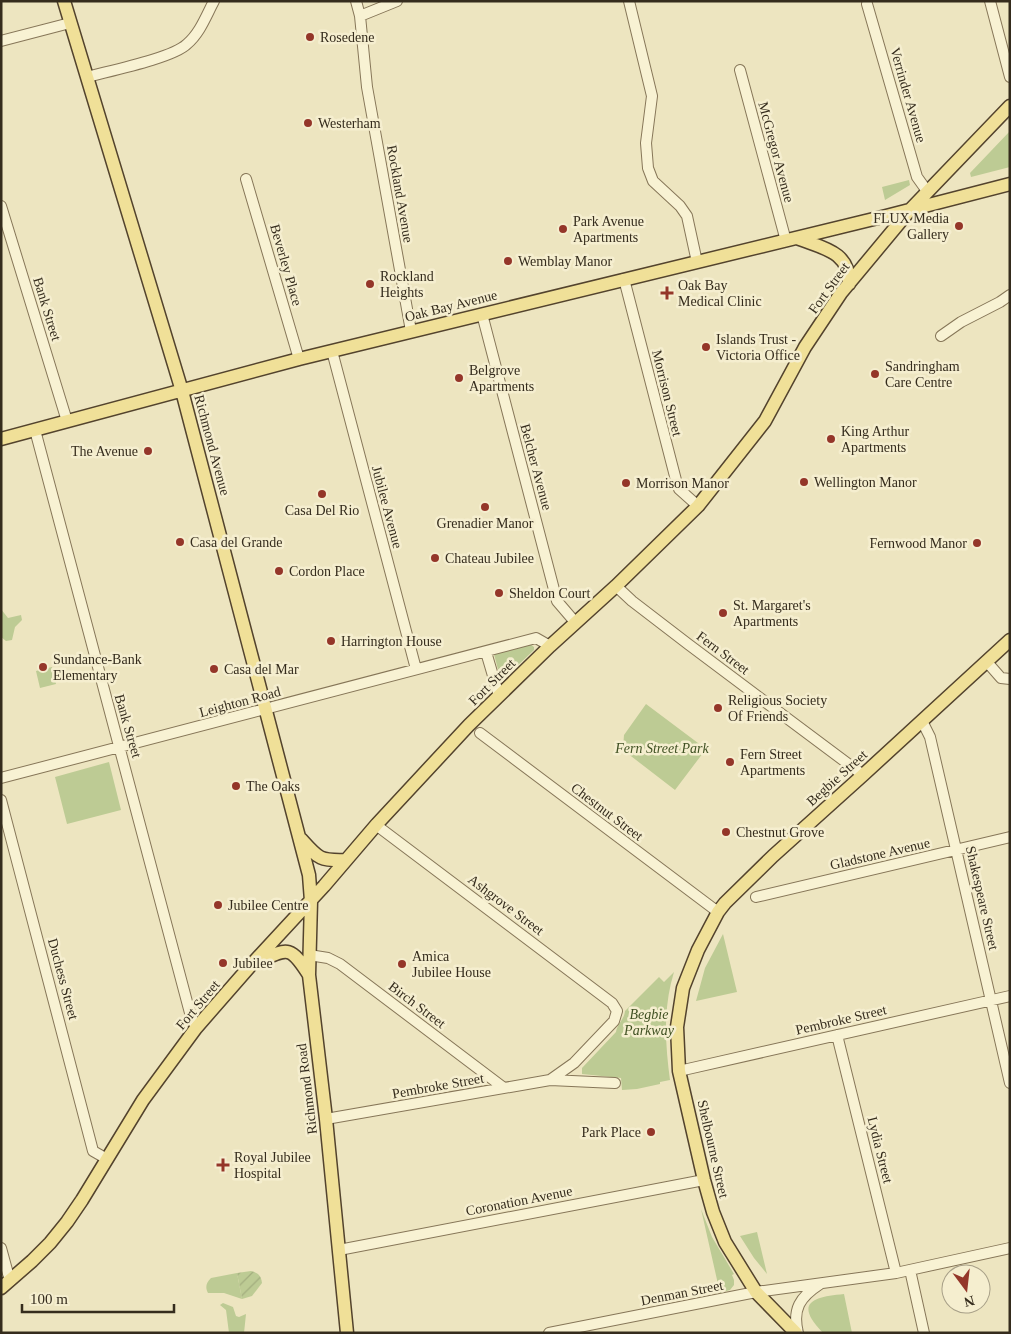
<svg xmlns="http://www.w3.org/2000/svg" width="1011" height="1334" font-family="'Times New Roman',serif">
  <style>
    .green { fill: #bdcb94 }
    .garden { fill: url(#garden-furrows) }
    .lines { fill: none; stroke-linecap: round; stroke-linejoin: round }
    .minor-casing { stroke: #867658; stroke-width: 12 }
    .major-casing { stroke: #53432d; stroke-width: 15 }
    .minor { stroke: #f8f2d3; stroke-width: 10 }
    .major { stroke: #f0e098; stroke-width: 12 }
    .poi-dot { fill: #943629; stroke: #f5eecf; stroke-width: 2 }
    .labels { text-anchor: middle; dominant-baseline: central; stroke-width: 5; stroke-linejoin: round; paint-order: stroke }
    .poi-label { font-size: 14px; fill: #352c1d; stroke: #f5eecf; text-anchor: start }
    .street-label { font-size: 14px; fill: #352c1d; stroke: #f5eecf }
    .park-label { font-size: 14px; font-style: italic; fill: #405123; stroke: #f5eecf }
  </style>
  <defs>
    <pattern id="garden-furrows" width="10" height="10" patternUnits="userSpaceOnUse" patternTransform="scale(1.25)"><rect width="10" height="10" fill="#bdcb94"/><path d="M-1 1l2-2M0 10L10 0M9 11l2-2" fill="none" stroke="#a3ae7f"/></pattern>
  </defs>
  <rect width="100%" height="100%" fill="#ede5c0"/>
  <path class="green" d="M1010,131V167L971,177L970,173Z
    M909,180L910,185L885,200L882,187Z
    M1,609L8,618L21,615L22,620L15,627L12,640L6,641L1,637Z
    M530,644L534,647V650L501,681L494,654Z
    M52,667L56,684L40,688L36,671Z
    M646,704L706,749L675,790L627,753L623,748L624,735Z
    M109,762L121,810L67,824L55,777Z
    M723,934L737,992L696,1001L705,968Z
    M674,972C663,1008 665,1043 670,1080L660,1082V1084L637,1089L622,1090L621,1078L582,1074V1068L616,1032C617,1024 624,1020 625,1011L659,977L664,982Z
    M701,1209L712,1237L734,1274L732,1275L734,1280V1285L730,1290L720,1293Z
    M757,1232L767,1274L754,1258L740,1236Z
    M237,1273L242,1299L224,1293H208C205,1287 206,1283 211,1278Z
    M844,1294L852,1333H823C794,1303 812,1297 844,1294Z
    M223,1303L233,1307L236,1316L239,1317L246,1314L244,1333H229L226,1310L220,1305Z"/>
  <path class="garden" d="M251,1271C258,1273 261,1275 262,1283L252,1296L242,1299L237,1273Z"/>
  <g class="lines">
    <g class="minor-casing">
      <path id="minor" d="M356,1L360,16L367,87L411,331
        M629,1L652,96L646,143L648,168L653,181L680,206L687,216L697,262
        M990,1L1010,77
        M867,4L917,177L927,191
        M360,16L397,1
        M1,41L70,23
        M740,70L786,241
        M87,77C109,71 173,58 187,44C200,33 206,16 214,1
        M246,179L299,359
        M1,206L67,421
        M624,279L677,484L679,489L698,506
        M482,314L557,601L575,622
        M941,336L961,322L1000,302L1010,295
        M332,351L416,669
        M35,430L190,1013L196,1028
        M616,586L632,601L688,644L863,775
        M486,652L499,696
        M987,662L1001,678L1010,679
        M922,721L930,737L1010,1083
        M480,733L718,912
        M1,778L536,638L550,646
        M1,800L93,1151L107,1159
        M376,825L612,1003L617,1011L614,1021L574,1063L550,1080
        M756,897L1010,837
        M309,955L328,958L340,964L504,1088
        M837,1035L896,1273
        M679,1071L1010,996
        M326,1119L550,1080L615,1083
        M1,1248L10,1281
        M339,1250L704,1180
        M910,1270L924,1333
        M549,1333L756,1292L896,1273L1010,1248
        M798,1333C792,1309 800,1297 820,1284"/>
    </g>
    <g class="major-casing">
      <path id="major" d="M64,1L182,391L309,875L311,901L309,975L326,1119L347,1333
        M797,238C822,248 850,251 849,284
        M1,439L299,359L886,216L1010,184
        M301,839C318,858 319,861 346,860
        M258,962C288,948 290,945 309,975
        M1,1288L32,1261L50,1243L67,1222L82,1200L143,1100L196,1028L251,965L324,886L377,824L469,725L550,646L616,586L698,506L765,421L805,347L841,293L910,210L1010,106
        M796,1333L756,1292L725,1242L713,1212L704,1180L679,1071L677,1027L683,988L698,950L718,912L725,903L773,856L863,775L1010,640"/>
    </g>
    <use href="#minor" class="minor"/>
    <use href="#major" class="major"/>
  </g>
  <g class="poi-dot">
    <circle cx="310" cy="37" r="5"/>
    <circle cx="308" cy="123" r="5"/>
    <circle cx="959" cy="226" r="5"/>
    <circle cx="563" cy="229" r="5"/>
    <circle cx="508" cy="261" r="5"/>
    <circle cx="370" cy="284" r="5"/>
    <path d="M664.5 285.5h5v5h5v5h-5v5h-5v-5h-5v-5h5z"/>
    <circle cx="706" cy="347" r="5"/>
    <circle cx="875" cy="374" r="5"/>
    <circle cx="459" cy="378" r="5"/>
    <circle cx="831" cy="439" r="5"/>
    <circle cx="148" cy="451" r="5"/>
    <circle cx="804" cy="482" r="5"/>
    <circle cx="626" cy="483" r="5"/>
    <circle cx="322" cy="494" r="5"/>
    <circle cx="485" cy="507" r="5"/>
    <circle cx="180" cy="542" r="5"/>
    <circle cx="977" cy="543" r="5"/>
    <circle cx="435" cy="558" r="5"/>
    <circle cx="279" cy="571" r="5"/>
    <circle cx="499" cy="593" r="5"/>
    <circle cx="723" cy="613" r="5"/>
    <circle cx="331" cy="641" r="5"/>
    <circle cx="43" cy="667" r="5"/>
    <circle cx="214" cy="669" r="5"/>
    <circle cx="718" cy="708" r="5"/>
    <circle cx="730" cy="762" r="5"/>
    <circle cx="236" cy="786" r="5"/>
    <circle cx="726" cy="832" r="5"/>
    <circle cx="218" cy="905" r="5"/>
    <circle cx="223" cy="963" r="5"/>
    <circle cx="402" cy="964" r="5"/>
    <circle cx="651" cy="1132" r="5"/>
    <path d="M220.5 1157.5h5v5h5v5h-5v5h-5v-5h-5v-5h5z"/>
  </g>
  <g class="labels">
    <g class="poi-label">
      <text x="320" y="37">Rosedene</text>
      <text x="318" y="123">Westerham</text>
      <text x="949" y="218" text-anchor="end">FLUX Media<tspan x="949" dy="16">Gallery</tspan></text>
      <text x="573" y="221">Park Avenue<tspan x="573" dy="16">Apartments</tspan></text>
      <text x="518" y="261">Wemblay Manor</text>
      <text x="380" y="276">Rockland<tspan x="380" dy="16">Heights</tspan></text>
      <text x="678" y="285">Oak Bay<tspan x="678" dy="16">Medical Clinic</tspan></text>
      <text x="716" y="339">Islands Trust -<tspan x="716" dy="16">Victoria Office</tspan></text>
      <text x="885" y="366">Sandringham<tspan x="885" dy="16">Care Centre</tspan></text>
      <text x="469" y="370">Belgrove<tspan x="469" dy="16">Apartments</tspan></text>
      <text x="841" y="431">King Arthur<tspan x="841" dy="16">Apartments</tspan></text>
      <text x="138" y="451" text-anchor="end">The Avenue</text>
      <text x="814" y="482">Wellington Manor</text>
      <text x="636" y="483">Morrison Manor</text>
      <text x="322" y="510" text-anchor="middle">Casa Del Rio</text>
      <text x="485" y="523" text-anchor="middle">Grenadier Manor</text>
      <text x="190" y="542">Casa del Grande</text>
      <text x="967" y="543" text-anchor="end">Fernwood Manor</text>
      <text x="445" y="558">Chateau Jubilee</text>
      <text x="289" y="571">Cordon Place</text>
      <text x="509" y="593">Sheldon Court</text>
      <text x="733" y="605">St. Margaret's<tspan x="733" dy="16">Apartments</tspan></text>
      <text x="341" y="641">Harrington House</text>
      <text x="53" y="659">Sundance-Bank<tspan x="53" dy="16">Elementary</tspan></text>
      <text x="224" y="669">Casa del Mar</text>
      <text x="728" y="700">Religious Society<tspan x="728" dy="16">Of Friends</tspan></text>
      <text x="740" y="754">Fern Street<tspan x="740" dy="16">Apartments</tspan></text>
      <text x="246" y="786">The Oaks</text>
      <text x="736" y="832">Chestnut Grove</text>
      <text x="228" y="905">Jubilee Centre</text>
      <text x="412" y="956">Amica<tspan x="412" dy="16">Jubilee House</tspan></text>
      <text x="233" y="963">Jubilee</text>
      <text x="641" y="1132" text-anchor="end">Park Place</text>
      <text x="234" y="1157">Royal Jubilee<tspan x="234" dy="16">Hospital</tspan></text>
    </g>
    <g class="street-label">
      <text transform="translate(908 95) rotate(74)">Verrinder Avenue</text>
      <text transform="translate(776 152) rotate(75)">McGregor Avenue</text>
      <text transform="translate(400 194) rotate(80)">Rockland Avenue</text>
      <text transform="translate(286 265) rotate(74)">Beverley Place</text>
      <text transform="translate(829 288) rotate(-54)">Fort Street</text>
      <text transform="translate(451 306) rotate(-14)">Oak Bay Avenue</text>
      <text transform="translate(47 309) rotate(73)">Bank Street</text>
      <text transform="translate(667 393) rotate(76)">Morrison Street</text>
      <text transform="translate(212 445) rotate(75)">Richmond Avenue</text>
      <text transform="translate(536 467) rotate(75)">Belcher Avenue</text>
      <text transform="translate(387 507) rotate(75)">Jubilee Avenue</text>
      <text transform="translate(723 653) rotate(37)">Fern Street</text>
      <text transform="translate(492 682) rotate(-45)">Fort Street</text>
      <text transform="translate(240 702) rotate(-15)">Leighton Road</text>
      <text transform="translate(128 726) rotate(74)">Bank Street</text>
      <text transform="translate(837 778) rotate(-42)">Begbie Street</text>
      <text transform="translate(607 812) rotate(37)">Chestnut Street</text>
      <text transform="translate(880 854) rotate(-13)">Gladstone Avenue</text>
      <text transform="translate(982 898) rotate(77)">Shakespeare Street</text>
      <text transform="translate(506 905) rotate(37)">Ashgrove Street</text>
      <text transform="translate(63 979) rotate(75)">Duchess Street</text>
      <text transform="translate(198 1005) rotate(-50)">Fort Street</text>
      <text transform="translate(417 1005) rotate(37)">Birch Street</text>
      <text transform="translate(841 1020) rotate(-13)">Pembroke Street</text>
      <text transform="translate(438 1086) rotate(-10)">Pembroke Street</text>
      <text transform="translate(307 1089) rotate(-97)">Richmond Road</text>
      <text transform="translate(713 1149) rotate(77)">Shelbourne Street</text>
      <text transform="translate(880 1150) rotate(76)">Lydia Street</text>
      <text transform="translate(519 1201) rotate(-11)">Coronation Avenue</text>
      <text transform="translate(682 1293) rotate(-11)">Denman Street</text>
    </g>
    <g class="park-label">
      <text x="662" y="748">Fern Street Park</text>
      <text x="649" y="1014">Begbie<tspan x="649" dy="16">Parkway</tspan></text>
    </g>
  </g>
  <rect width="1011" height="1334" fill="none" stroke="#352c1d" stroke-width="5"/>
  <g transform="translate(966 1289) rotate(165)"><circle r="24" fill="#f5eecf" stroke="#a8a088"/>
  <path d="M0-4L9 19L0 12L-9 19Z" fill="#943629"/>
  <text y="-8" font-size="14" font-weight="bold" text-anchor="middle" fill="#352c1d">N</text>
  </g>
  <path d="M22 1304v8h152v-8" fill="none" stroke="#352c1d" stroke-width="2.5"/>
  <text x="30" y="1304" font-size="15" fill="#352c1d" stroke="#f5eecf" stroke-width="4" paint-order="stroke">100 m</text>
</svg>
